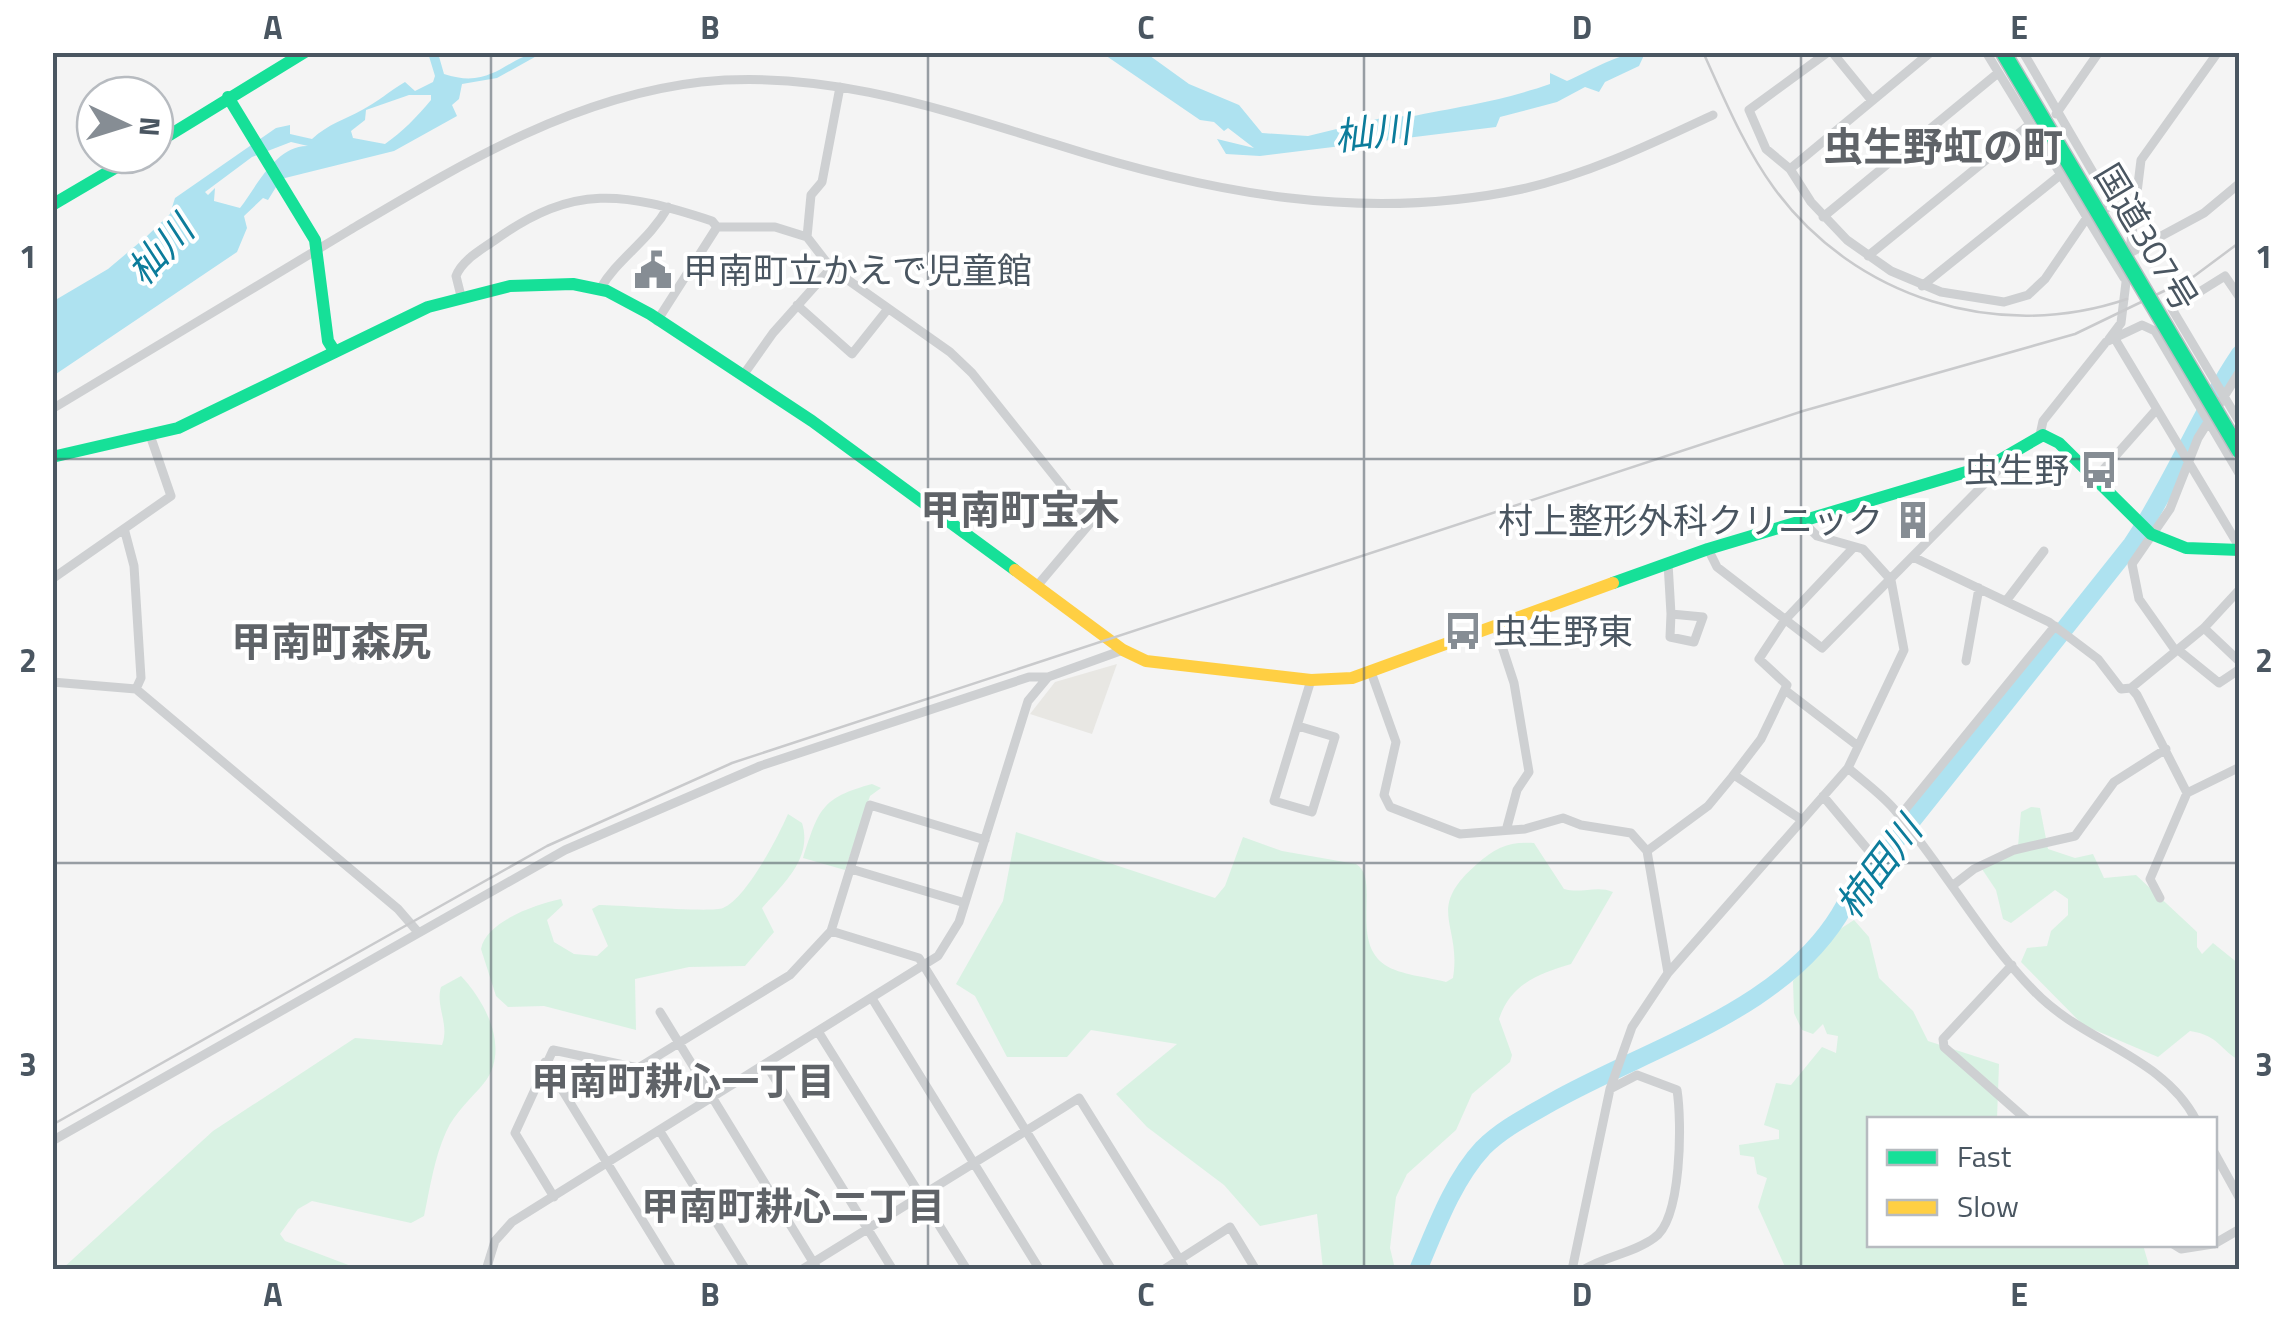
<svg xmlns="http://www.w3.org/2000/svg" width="2292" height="1322" font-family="'Titillium Web','Noto Sans JP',sans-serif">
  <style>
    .commercial { fill: #e8e7e3 }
    .green { fill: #d9f2e3 }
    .water { fill: #aee2f0; fill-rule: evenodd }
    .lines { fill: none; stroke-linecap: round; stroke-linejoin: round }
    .river { stroke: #aee2f0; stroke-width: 18 }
    .street { stroke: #ced0d2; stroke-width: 9 }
    .fast { stroke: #16e098; stroke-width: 12 }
    .slow { stroke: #ffcf43; stroke-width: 12 }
    .rail { stroke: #c9cacc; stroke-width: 2.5 }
    .fast-bridge-casing { stroke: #b9bec3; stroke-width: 18; stroke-linecap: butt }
    .fast-bridge { stroke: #16e098; stroke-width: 15 }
    .grid { fill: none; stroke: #4a5661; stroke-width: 2.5; stroke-opacity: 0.55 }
    .labels { text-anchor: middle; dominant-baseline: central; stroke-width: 8; stroke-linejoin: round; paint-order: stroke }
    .street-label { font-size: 35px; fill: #4a5661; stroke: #fff }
    .poi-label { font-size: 35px; fill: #4a5661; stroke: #fff; text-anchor: start }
    .water-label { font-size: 38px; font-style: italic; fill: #0c7c9b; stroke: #fff }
    .neighbourhood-label { font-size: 38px; font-weight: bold; fill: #5f6368; stroke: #fff }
    .quarter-label { font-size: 40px; font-weight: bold; fill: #5f6368; stroke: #fff }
    .neatline { fill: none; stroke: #4a5661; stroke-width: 4 }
    .grid-label { font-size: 32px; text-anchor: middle; font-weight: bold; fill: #4a5661 }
  </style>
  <rect width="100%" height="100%" fill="#f4f4f4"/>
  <path class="commercial" d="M1117,664L1092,734L1030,714L1055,682Z"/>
  <path class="green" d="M872,784L881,788L870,796L845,870L803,858C819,809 821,798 872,784Z
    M2031,807L2040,808L2048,849L2075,858L2093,854L2104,878L2136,875L2197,932V947L2202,954L2213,943L2239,964V1060C2221,1051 2219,1035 2190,1031L2158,1057L2083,1025L2021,962L2027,948L2047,946L2051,931L2068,915V899L2055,890L2011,923L2003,919L1996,890L1982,869L2018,846L2021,812Z
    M788,814L802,823C813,858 783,884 762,908L774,932L745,966L689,967L635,979L636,1030L544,1006L508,1007L496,996L481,949C486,921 537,904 561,899L563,905L547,920L554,942L574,954L597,956L608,946L592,909L599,905C620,905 712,913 723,908C746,899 778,837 788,814Z
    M1016,832L1215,898L1225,886L1243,837L1282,851L1356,864C1381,878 1349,941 1385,965C1400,975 1428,977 1446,982L1453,978C1462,923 1424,910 1477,864C1495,848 1509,841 1534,843L1564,889C1581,894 1597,885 1613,892L1571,964C1539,974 1511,983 1499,1019L1512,1055L1510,1062L1472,1094L1456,1130L1407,1174L1396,1197L1390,1248L1395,1269H1323L1317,1214L1260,1226L1224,1185L1147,1127L1116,1094L1177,1044L1091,1030L1067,1057H1007L975,996L956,984L1003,901Z
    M1854,920L1869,937L1879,978L1913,1011L1928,1041L1999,1064L1997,1119L1870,1120V1244L2143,1245L2150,1269H1786L1758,1207L1767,1178L1757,1174L1754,1157L1740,1155L1739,1145L1779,1139V1130L1764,1125L1776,1083L1791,1085L1822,1047L1836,1053L1838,1036L1827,1034L1823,1024L1813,1034L1802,1030L1794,1013L1793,981L1834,933Z
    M461,976C485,1001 511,1049 484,1083C471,1099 455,1112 446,1132C434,1159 430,1188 424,1216L411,1223L312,1201L298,1209L280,1234L285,1241L359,1269H62L213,1131L355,1038L442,1045C450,1024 435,1006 441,987Z"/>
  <path class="water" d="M428,53H438L444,74C495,91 508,53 542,53L497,78L462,84L459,99L452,105L457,116L394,151L281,179L268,200L263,198L244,216L247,228L237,252L53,376L52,302L108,269L146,237L170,214L175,198L276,128L290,125V134L312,139C328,124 346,119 362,110C376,103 391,90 405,82L415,91L433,82L435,76ZM409,95H431V100C418,116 401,133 385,144L353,138L351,131L365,120L366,110ZM291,142L308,146C276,145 257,186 240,208L214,201L215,188L208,195L205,192L252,157Z
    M1102,53H1146L1189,84L1239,105L1262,133L1308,136L1394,115L1408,117C1463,106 1501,101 1550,84V73L1567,81C1592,70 1619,52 1645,53L1639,66L1605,82L1599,92L1585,87L1557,102L1500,117L1496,127L1260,156L1226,154L1217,139L1254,148L1228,128L1224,131L1214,122L1200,120Z"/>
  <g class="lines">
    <path class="river" d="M1418,1270C1435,1230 1453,1180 1483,1148C1503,1128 1528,1116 1552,1102C1651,1046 1789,1009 1845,905L2132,544C2173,483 2199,415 2240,354"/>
    <path class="street" d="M1828,52L1749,110L1766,149L1790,169L1811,202L1847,240L1891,271L1941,292L2004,302L2028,295L2045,279L2086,219L2112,205L2133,211
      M1832,52L1872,101
      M1986,52L2124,278
      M2023,52L2112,205
      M2056,114L2099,52
      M1790,169L1931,52
      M1823,217L1998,73
      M807,237L811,195L822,182L840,87
      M2128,254L2204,213L2240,183
      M1868,256L2029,125
      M1922,286L2059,176
      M600,289C618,258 649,241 668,207
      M461,296L456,276C462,260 481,250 495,240C575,183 623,192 712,221L717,227H775L807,237L831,268L950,352L972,373L1091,522L1037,586
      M2240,298L2225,276L2172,309L2240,423
      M797,305L852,354L887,310
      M657,321L717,227
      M2109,339L2121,323L2141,160L2218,52
      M2115,339L2240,548
      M744,374L773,333L831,268
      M52,409C152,350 250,289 350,230C460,165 571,97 701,82C825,69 941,109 1058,145C1209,193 1364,223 1522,189C1589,174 1651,144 1713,115
      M2040,435L2043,421L2106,342L2142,325L2155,331L2240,475
      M2095,479L2156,410
      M125,532L134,566L141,678L136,689
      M1708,549L1717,567L1822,648L2008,460
      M1913,557L2049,622L2098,659L2121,689L2131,688L2137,695L2187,793L2150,879L2160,898
      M1668,563L1671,614L1703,617L1694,642L1670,637L1671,614
      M52,579L171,496L151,438
      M2006,601L2044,551
      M1495,625L1514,683L1529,772L1517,790L1507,827
      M2204,628L2240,662
      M2177,649L2219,683L2240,669
      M2175,650L2139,599L2132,564L2170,509L2198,438L2240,371
      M1966,661L1979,588
      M1371,672L1396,742L1384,795L1390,807L1460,834L1525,829L1563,818L1581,825L1631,833L1647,851L1668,973
      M52,682L136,689L398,909L417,931
      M2131,688L2204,628L2240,589
      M1785,690L1858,746
      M1298,726L1335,737L1312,812L1274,801L1311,680
      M1848,768C1863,781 1881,794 1894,809C1944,867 1981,937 2035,992C2083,1042 2163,1056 2196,1120
      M1734,775L1802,820
      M2187,793L2240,767
      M1823,796L1874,857
      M1899,817L2055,626
      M1647,851L1708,806L1732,777L1761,739L1787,685L1759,659L1784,621L1854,547
      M851,869L965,903
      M1952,886L1974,869L2014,850L2075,836L2114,782L2166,749
      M831,931L919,958L1112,1270
      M2012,965L1943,1039L1944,1047L2027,1120
      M873,1000L1040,1270
      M660,1012L818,1270
      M819,1033L967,1270
      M545,1062L673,1270
      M767,1066L893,1270
      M661,1133L746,1270
      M52,1141L565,850L760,766L1029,677H1048
      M2214,1152L2240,1199
      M554,1197L515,1133L553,1050L638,1068L790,975L831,931L870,805L985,840
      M2173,1244L2181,1249L2213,1244
      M2214,1244L2240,1229
      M486,1270L495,1241L512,1222L938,956L959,922L1028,701L1048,677L1123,650
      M801,1270L1079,1098L1186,1270
      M1163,1270L1230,1227L1256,1270
      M1572,1270L1610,1089L1632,1027L1668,973L1848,768L1904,650L1891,580L1863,549L1817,536L1802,521
      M1583,1270C1605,1256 1634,1253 1654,1238C1682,1220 1682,1121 1677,1090L1637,1075L1610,1089"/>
    <path class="fast" d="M228,97L315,240L328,341L335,352
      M155,144L305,52
      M52,205L137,155
      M52,457L178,428L428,307L510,286L573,284L607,291L650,314L812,421L1015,570
      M1613,583L1708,549L1993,464L2043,435L2059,443L2151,534L2186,548L2240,550"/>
    <path class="slow" d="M1015,570L1123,650L1146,661L1311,680L1352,678L1613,583"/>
    <path class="rail" d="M1703,52C1724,98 1744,147 1774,188C1854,298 1998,343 2127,299
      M52,1125L547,846L732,763L1803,411L2075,334L2193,277L2240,242"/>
    <g class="fast-bridge-casing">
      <path id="fast-bridge" d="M2003,52L2240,452"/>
    </g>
    <use href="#fast-bridge" class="fast-bridge"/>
  </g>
  <path class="grid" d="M491,52V1270M928,52V1270M1364,52V1270M1801,52V1270M52,459H2240M52,863H2240"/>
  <defs>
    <g id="civic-bare" transform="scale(3)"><path d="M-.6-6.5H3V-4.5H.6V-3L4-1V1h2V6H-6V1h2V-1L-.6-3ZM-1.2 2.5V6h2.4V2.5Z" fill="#868d94" stroke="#fff" stroke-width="2.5" paint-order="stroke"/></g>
    <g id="bus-bare" transform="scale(3)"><path d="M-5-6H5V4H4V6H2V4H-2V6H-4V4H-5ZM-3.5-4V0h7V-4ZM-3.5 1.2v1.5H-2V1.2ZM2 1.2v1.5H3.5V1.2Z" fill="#868d94" stroke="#fff" stroke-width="2.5" paint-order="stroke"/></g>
    <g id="building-bare" transform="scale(3)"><path d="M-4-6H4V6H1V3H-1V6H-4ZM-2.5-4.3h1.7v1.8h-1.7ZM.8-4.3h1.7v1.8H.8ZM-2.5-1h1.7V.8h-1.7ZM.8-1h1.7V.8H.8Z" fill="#868d94" stroke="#fff" stroke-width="2.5" paint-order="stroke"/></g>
  </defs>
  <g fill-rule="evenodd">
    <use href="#civic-bare" x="653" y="270"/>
    <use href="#bus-bare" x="2099" y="470"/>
    <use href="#building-bare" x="1913" y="520"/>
    <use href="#bus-bare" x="1463" y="631"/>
  </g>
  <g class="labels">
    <g class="street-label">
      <text transform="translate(2147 237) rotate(59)">国道307号</text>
    </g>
    <g class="poi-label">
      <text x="683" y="270">甲南町立かえで児童館</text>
      <text x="2069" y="470" text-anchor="end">虫生野</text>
      <text x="1883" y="520" text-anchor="end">村上整形外科クリニック</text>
      <text x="1493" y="631">虫生野東</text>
    </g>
    <g class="water-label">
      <text transform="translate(1372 132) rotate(-7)">杣川</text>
      <text transform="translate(160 250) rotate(-47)">杣川</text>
      <text transform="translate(1878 867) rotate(-53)">柿田川</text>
    </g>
    <g class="neighbourhood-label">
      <text x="683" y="1081">甲南町耕心一丁目</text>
      <text x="793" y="1206">甲南町耕心二丁目</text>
    </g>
    <g class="quarter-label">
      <text x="1943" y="146">虫生野虹の町</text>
      <text x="1020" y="509">甲南町宝木</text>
      <text x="331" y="641">甲南町森尻</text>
    </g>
  </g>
  <rect width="2292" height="1322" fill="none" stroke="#ffffff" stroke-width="110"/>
  <rect x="1867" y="1117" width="350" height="130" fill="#ffffff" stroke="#b7bbc0" stroke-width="2.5"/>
  <rect x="1887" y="1150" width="50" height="15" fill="#16e098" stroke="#b7bbc0" stroke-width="2.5"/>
  <text x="1957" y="1167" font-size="30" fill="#4a5661">Fast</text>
  <rect x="1887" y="1200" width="50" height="15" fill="#ffcf43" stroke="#b7bbc0" stroke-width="2.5"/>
  <text x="1957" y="1217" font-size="30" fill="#4a5661">Slow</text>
  <g transform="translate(125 125) rotate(94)"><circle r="48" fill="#ffffff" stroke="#b7bbc0" stroke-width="2.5"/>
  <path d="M0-8L18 38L0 25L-18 38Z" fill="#868d94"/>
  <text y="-15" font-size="28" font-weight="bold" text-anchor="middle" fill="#4a5661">N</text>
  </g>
  <rect x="55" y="55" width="2182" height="1212" class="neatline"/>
  <g class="grid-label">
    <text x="273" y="39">A</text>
    <text x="710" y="39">B</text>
    <text x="1146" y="39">C</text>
    <text x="1582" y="39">D</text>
    <text x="2019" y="39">E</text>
    <text x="28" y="268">1</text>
    <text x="2264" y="268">1</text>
    <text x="28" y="672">2</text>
    <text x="2264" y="672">2</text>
    <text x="28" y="1076">3</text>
    <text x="2264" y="1076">3</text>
    <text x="273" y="1306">A</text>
    <text x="710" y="1306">B</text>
    <text x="1146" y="1306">C</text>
    <text x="1582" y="1306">D</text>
    <text x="2019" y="1306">E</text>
  </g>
</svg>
